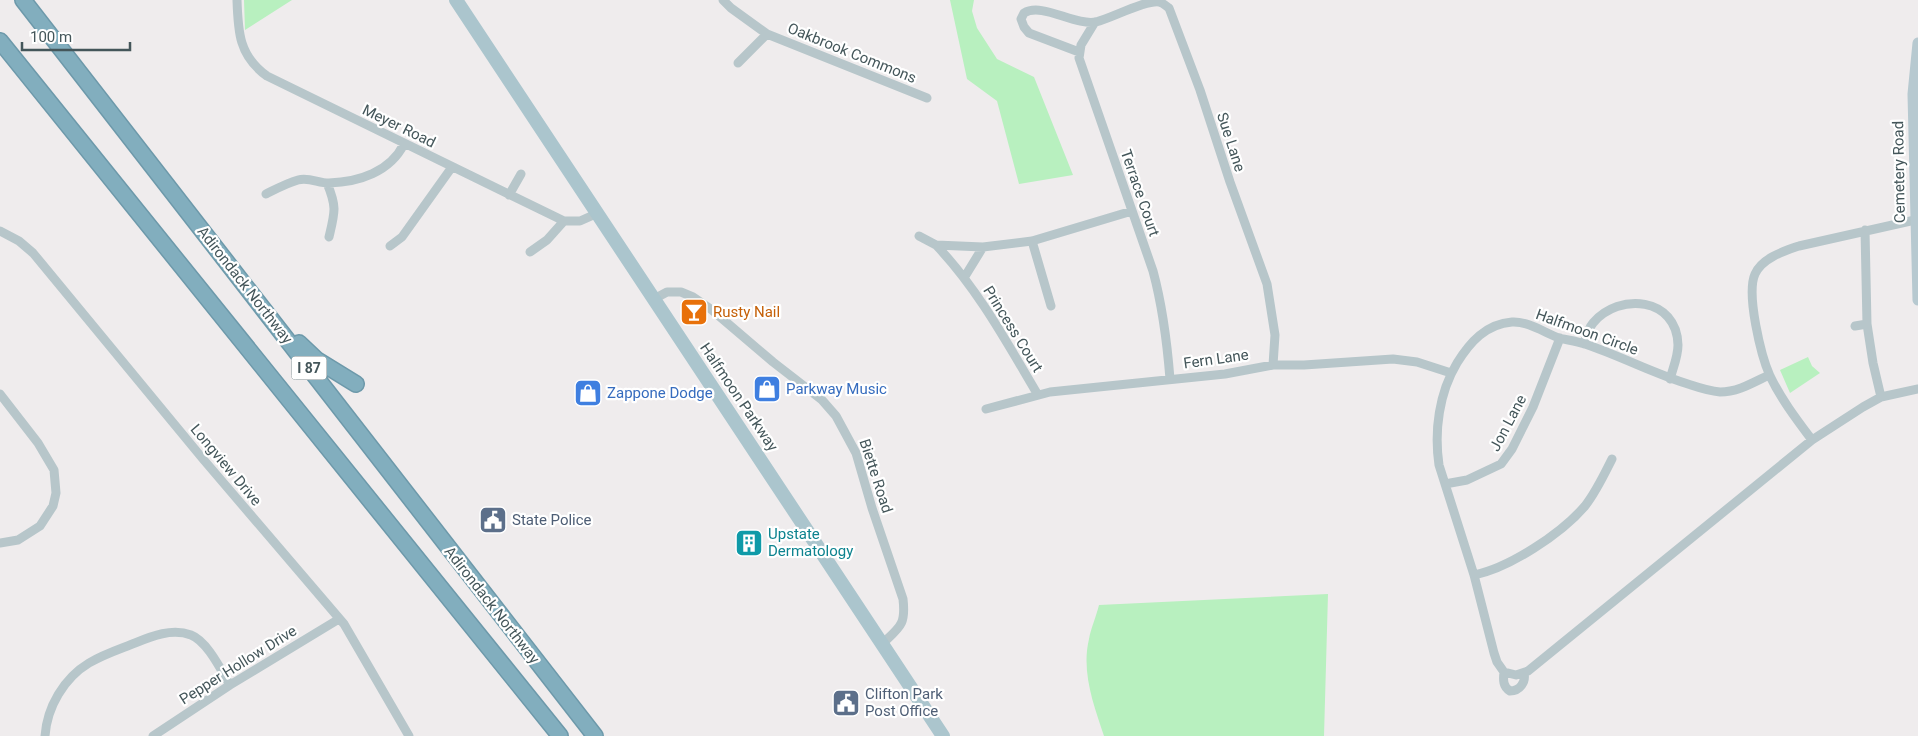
<svg xmlns="http://www.w3.org/2000/svg" width="1918" height="736" font-family="Roboto,sans-serif">
  <style>
    .green { fill: #b8f0bf }
    .lines { fill: none; stroke-linecap: round; stroke-linejoin: round }
    .highway-casing { stroke: #6d99aa; stroke-width: 18 }
    .street { stroke: #b7c6ca; stroke-width: 9 }
    .secondary { stroke: #b7c9d0; stroke-width: 11 }
    .primary { stroke: #abc5cd; stroke-width: 14 }
    .highway { stroke: #82aebe; stroke-width: 15 }
    .labels { text-anchor: middle; dominant-baseline: central; stroke-width: 4.5; stroke-linejoin: round; paint-order: stroke }
    .shield { fill: #fff; stroke: #7c898c; stroke-width: 1 }
    .shield-label { font-size: 14px; font-weight: bold; fill: #44565a }
    .street-label { font-size: 15px; fill: #44565a; stroke: #fff }
    .food-label { font-size: 15px; fill: #c56008; stroke: #fff; text-anchor: start }
    .shop-label { font-size: 15px; fill: #366cbe; stroke: #fff; text-anchor: start }
    .service-label { font-size: 15px; fill: #4e5e75; stroke: #fff; text-anchor: start }
    .culture-label { font-size: 15px; fill: #0d838f; stroke: #fff; text-anchor: start }
  </style>
  <rect width="100%" height="100%" fill="#efeced"/>
  <path class="green" d="M244,0H292L245,30Z
    M950,0H974L972,11L977,28L997,59L1034,77L1073,175L1019,184L997,101L967,79Z
    M1808,357L1812,366L1820,373L1790,393L1780,370Z
    M1328,594L1324,736H1104C1094,706 1081,672 1089,639C1091,628 1096,617 1099,605Z"/>
  <g class="lines">
    <g class="highway-casing">
      <path id="highway" d="M23,0L595,736
        M0,41L560,736
        M299,343L317,360L356,384"/>
    </g>
    <path class="street" d="M237,0C238,32 239,56 267,76L564,221H580L598,213
      M723,0L731,8L767,34L927,98
      M1095,22L1081,45L1079,58L1153,271C1163,308 1167,341 1170,379
      M1079,52L1029,33L1024,27L1021,19L1024,13C1042,2 1075,26 1096,22C1112,18 1145,0 1159,2C1163,3 1166,6 1169,8L1200,90L1230,182L1267,284L1275,335L1273,365
      M738,63L767,34
      M327,183C337,207 335,212 329,237
      M266,194C276,189 287,183 298,180C309,177 318,183 329,183C359,182 390,172 404,144
      M509,195L521,174
      M1865,230L1867,324L1873,363L1881,397
      M0,231L19,241L33,253L203,459L344,624L409,736
      M919,236L936,245L983,247L1032,241L1132,211
      M1032,241L1051,306
      M936,245C978,289 1007,343 1038,395
      M390,246L402,237L452,167
      M530,252L547,240L564,221
      M964,278L983,247
      M654,299L667,292H681L693,297L712,310L773,362L822,400L836,416L856,453L872,508L903,599C906,625 900,627 882,644
      M1855,326L1867,324
      M1584,344C1586,336 1588,329 1593,323C1619,292 1677,297 1678,345C1678,357 1673,368 1670,379
      M1769,375C1754,382 1738,392 1720,392C1709,391 1700,388 1691,385C1654,374 1621,356 1585,344C1576,341 1567,340 1559,338C1545,333 1528,321 1512,322C1486,324 1470,342 1457,363C1439,393 1434,431 1439,465L1474,575L1494,653L1497,662L1504,672L1516,675L1528,671L1812,440L1863,407L1881,397L1918,389
      M0,394L38,443L54,470L56,493L53,506L40,526L18,540L0,543
      M986,409L1050,392L1225,374L1273,365H1304L1393,359L1417,362L1451,373
      M1812,440C1797,420 1781,399 1770,376C1761,356 1746,294 1755,274C1762,258 1784,251 1799,246L1915,220
      M1445,484L1467,480L1501,464L1512,449L1533,407L1560,338
      M1474,575C1509,568 1561,534 1585,506C1596,492 1604,475 1612,459
      M1504,672C1503,680 1503,687 1510,691C1520,691 1526,682 1524,673
      M45,736C47,707 64,678 89,663C104,654 120,649 135,643C152,636 172,628 191,635C207,641 221,670 230,685
      M153,736L230,685L339,619"/>
    <path class="secondary" d="M1918,43L1913,94L1918,300"/>
    <path class="primary" d="M456,0L943,736"/>
    <use href="#highway" class="highway"/>
  </g>
  <defs>
    <g id="bar-square" transform="scale(1.4375)"><rect x="-9" y="-9" width="18" height="18" rx="4" fill="#e8710a" stroke="#fff"/><path d="M-6-5H6L.8 .8V4.5H3.5V6h-7V4.5H-.8V.8Z" fill="#fff"/></g>
    <g id="shop-square" transform="scale(1.4375)"><rect x="-9" y="-9" width="18" height="18" rx="4" fill="#3f7fe0" stroke="#fff"/><path d="M-5-2.5h2.3a2.7 3.5 0 0 1 5.4 0H5L5.5 6h-11ZM-1.5-2.5h3a1.5 2.3 0 0 0-3 0Z" fill="#fff"/></g>
    <g id="civic-square" transform="scale(1.4375)"><rect x="-9" y="-9" width="18" height="18" rx="4" fill="#5c6f8a" stroke="#fff"/><path d="M-.6-6.5H3V-4.5H.6V-3L4-1V1h2V6H-6V1h2V-1L-.6-3ZM-1.2 2.5V6h2.4V2.5Z" fill="#fff"/></g>
    <g id="building-square" transform="scale(1.4375)"><rect x="-9" y="-9" width="18" height="18" rx="4" fill="#0f9aa8" stroke="#fff"/><path d="M-4-6H4V6H1V3H-1V6H-4ZM-2.5-4.3h1.7v1.8h-1.7ZM.8-4.3h1.7v1.8H.8ZM-2.5-1h1.7V.8h-1.7ZM.8-1h1.7V.8H.8Z" fill="#fff"/></g>
  </defs>
  <g fill-rule="evenodd">
    <use href="#bar-square" x="694" y="312"/>
    <use href="#shop-square" x="767" y="389"/>
    <use href="#shop-square" x="588" y="393"/>
    <use href="#civic-square" x="493" y="520"/>
    <use href="#building-square" x="749" y="543"/>
    <use href="#civic-square" x="846" y="703"/>
  </g>
  <g class="labels">
    <rect class="shield" x="291.5" y="356.5" width="35" height="23" rx="4"/>
    <g class="shield-label">
      <text x="309" y="368">I 87</text>
    </g>
    <g class="street-label">
      <text transform="translate(852 53) rotate(22)">Oakbrook Commons</text>
      <text transform="translate(399 126) rotate(26)">Meyer Road</text>
      <text transform="translate(1231 142) rotate(72)">Sue Lane</text>
      <text transform="translate(1899 172) rotate(-91)">Cemetery Road</text>
      <text transform="translate(1140 193) rotate(71)">Terrace Court</text>
      <text transform="translate(245 285) rotate(52)">Adirondack Northway</text>
      <text transform="translate(1013 329) rotate(58)">Princess Court</text>
      <text transform="translate(1587 332) rotate(20)">Halfmoon Circle</text>
      <text transform="translate(1216 359) rotate(-8)">Fern Lane</text>
      <text transform="translate(739 397) rotate(56)">Halfmoon Parkway</text>
      <text transform="translate(1508 423) rotate(-62)">Jon Lane</text>
      <text transform="translate(226 465) rotate(50)">Longview Drive</text>
      <text transform="translate(876 476) rotate(72)">Biette Road</text>
      <text transform="translate(492 605) rotate(52)">Adirondack Northway</text>
      <text transform="translate(238 665) rotate(-32)">Pepper Hollow Drive</text>
    </g>
    <g class="food-label">
      <text x="713" y="312">Rusty Nail</text>
    </g>
    <g class="shop-label">
      <text x="786" y="389">Parkway Music</text>
      <text x="607" y="393">Zappone Dodge</text>
    </g>
    <g class="service-label">
      <text x="512" y="520">State Police</text>
      <text x="865" y="694">Clifton Park<tspan x="865" dy="17">Post Office</tspan></text>
    </g>
    <g class="culture-label">
      <text x="768" y="534">Upstate<tspan x="768" dy="17">Dermatology</tspan></text>
    </g>
  </g>
  <path d="M22 42v8h108v-8" fill="none" stroke="#44565a" stroke-width="2.5"/>
  <text x="30" y="42" font-size="15" fill="#44565a" stroke="#ffffff" stroke-width="4" paint-order="stroke">100 m</text>
</svg>
